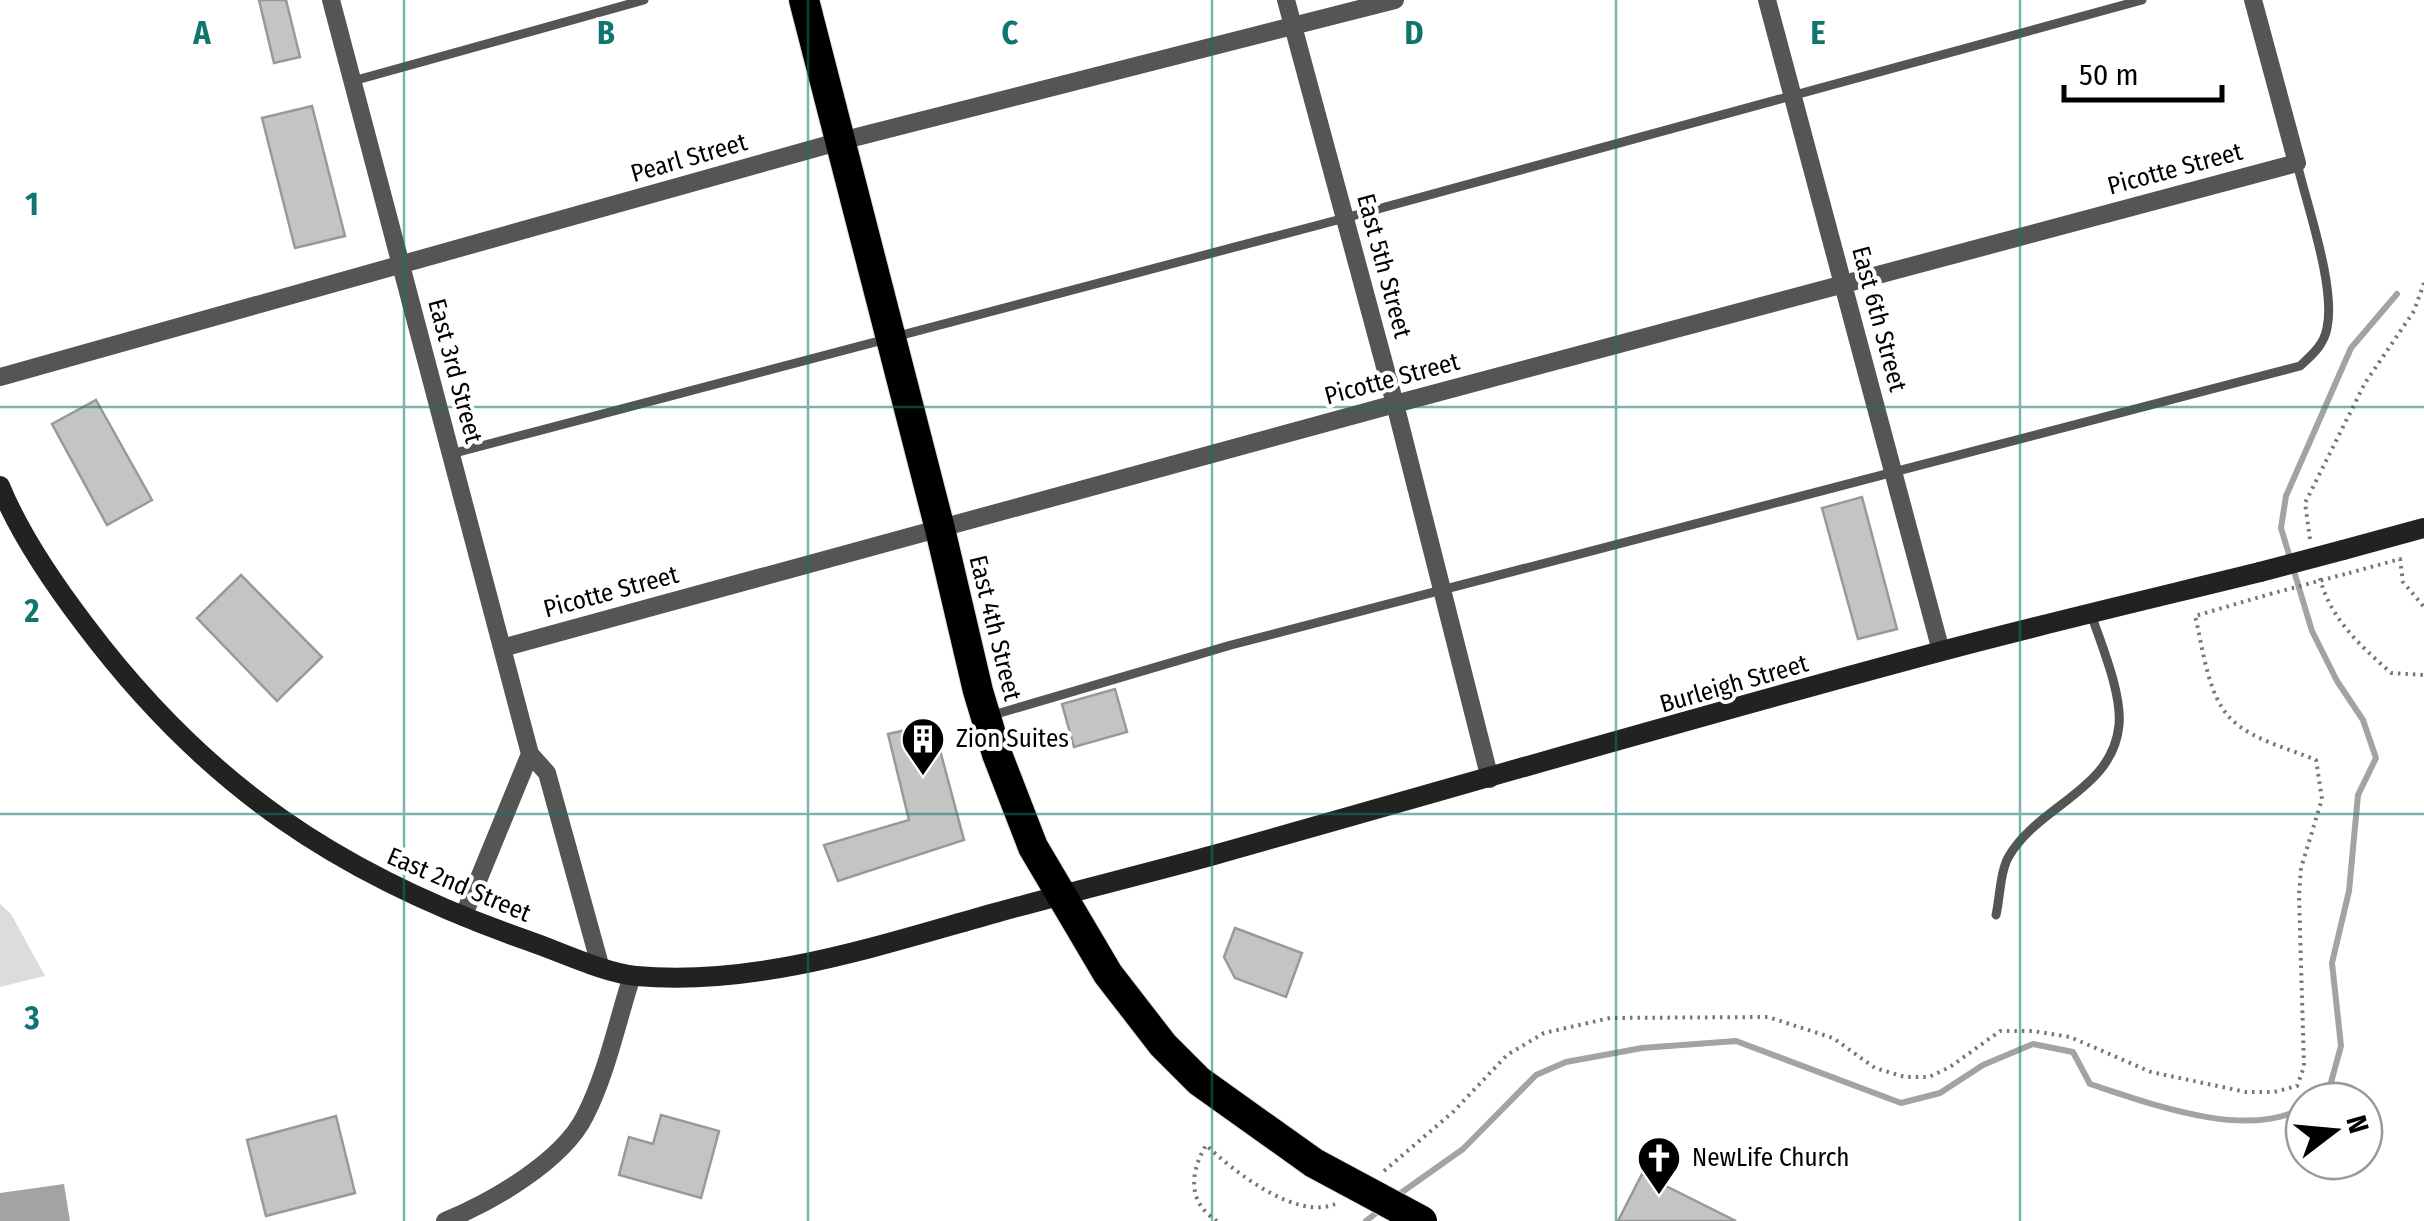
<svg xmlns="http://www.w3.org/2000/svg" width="2424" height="1221" font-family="'Fira Sans Condensed',sans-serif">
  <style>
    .green { fill: #dcdcdc }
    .water { fill: #a3a3a3 }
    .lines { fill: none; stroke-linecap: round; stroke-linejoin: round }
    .stream { stroke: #a3a3a3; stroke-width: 6 }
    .building { fill: #c4c4c4; stroke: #999; stroke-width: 2.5 }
    .highway-casing { stroke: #dbdbdb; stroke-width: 32 }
    .path { stroke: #777; stroke-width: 4; stroke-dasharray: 2.5 5; stroke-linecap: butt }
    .lane { stroke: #555; stroke-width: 9 }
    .street { stroke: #555; stroke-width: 18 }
    .secondary { stroke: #222; stroke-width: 20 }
    .highway { stroke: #000; stroke-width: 30 }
    .highway-bridge-casing { stroke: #dbdbdb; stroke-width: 32; stroke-linecap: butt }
    .path-bridge { stroke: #777; stroke-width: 4; stroke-dasharray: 2.5 5; stroke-linecap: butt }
    .secondary-bridge { stroke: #222; stroke-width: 20 }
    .highway-bridge { stroke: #000; stroke-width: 30 }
    .grid { fill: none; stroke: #0f766e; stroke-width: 2.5; stroke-opacity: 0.55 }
    .labels { text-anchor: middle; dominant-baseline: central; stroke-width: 8; stroke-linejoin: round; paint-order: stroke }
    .street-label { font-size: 25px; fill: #000; stroke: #fff }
    .poi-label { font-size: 25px; fill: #000; stroke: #fff; text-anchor: start }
    .grid-label { font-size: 32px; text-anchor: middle; font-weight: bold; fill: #0f766e; stroke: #fff; stroke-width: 8; stroke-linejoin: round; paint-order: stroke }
  </style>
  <rect width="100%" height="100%" fill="#fff"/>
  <path class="green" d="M0,904L11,914L45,976L0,987Z"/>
  <path class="water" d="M64,1184L70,1221H0V1193Z"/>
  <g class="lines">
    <path class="stream" d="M2311,1101L2330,1086L2341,1046L2332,963L2349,891L2358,795L2376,758L2363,720L2337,681L2312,631L2281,528L2286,496L2351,348L2397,294
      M1398,1195L1463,1149L1536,1075L1566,1062L1642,1048L1736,1041L1901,1103L1940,1093L1983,1065L2033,1044L2073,1052L2090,1084C2149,1103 2247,1141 2304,1107
      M1366,1221L1381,1209"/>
  </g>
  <path class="building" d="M259,0H286L300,57L274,63Z
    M312,106L345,236L295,248L262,118Z
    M96,400L152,500L107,525L52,424Z
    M1862,497L1897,629L1858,639L1822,508Z
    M241,575L322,657L277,701L197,618Z
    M1115,689L1127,732L1074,747L1062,704Z
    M933,724L964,840L838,881L824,845L909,820L888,734Z
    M1235,928L1302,953L1286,997L1235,978L1224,957Z
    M661,1115L719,1131L701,1198L619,1175L629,1137L653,1144Z
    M336,1116L355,1193L266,1216L247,1140Z
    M1642,1174L1736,1221H1618Z"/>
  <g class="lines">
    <g class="highway-casing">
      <path id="highway" d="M804,0L940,529L978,691L997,754L1033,847L1108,974L1163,1045L1199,1081L1314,1163"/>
    </g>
    <path class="path" d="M2310,539L2305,503L2365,383L2414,311L2424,283
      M2349,573L2400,559L2403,582L2424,607
      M2320,578C2330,619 2361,646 2391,673L2424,675
      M1384,1171L1453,1112L1507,1055L1544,1033L1610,1018L1768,1017L1833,1038L1875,1068L1905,1077H1929L1950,1067L2000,1031H2033L2070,1037L2151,1072L2246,1092H2274L2297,1086L2304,1067L2299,895L2301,868L2322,799L2316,760C2290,749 2252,740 2231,719C2207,695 2203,647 2195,616L2270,594
      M1217,1221C1187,1202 1190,1173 1206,1145C1233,1171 1297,1221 1335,1204"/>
    <path class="lane" d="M353,81L644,0
      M451,454L1345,218L2142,0
      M993,715L1231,645L2300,366C2312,355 2324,345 2327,328C2336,287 2307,206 2297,163
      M1996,915C2000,898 2000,871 2009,856C2039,805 2113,790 2119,725C2122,693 2101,644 2091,614"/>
    <path class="street" d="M331,0L530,754L547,773L600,965
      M1286,0L1395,404L1490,779
      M1767,0L1941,651
      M0,377L841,141L1395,0
      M502,648L1395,404L2297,163L2253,0
      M463,917L530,754
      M445,1221C491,1202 562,1162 585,1116C607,1073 617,1022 632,976"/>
    <path class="secondary" d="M0,486C20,535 53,583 85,625C206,786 339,875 529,941C561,952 604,973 636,976C757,987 880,945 995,913C1067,893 1141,875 1214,855C1456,787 1698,716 1942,651C2047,623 2154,598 2260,572
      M2343,550L2424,528"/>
    <use href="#highway" class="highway"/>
    <g class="highway-bridge-casing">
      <path id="highway-bridge" d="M1314,1163L1422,1221"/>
    </g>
    <path class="path-bridge" d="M2270,594L2349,573"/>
    <path class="secondary-bridge" d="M2260,572L2343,550"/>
    <use href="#highway-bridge" class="highway-bridge"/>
  </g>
  <path class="grid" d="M404,0V1221M808,0V1221M1212,0V1221M1616,0V1221M2020,0V1221M0,407H2424M0,814H2424"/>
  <defs>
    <g id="building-pin" transform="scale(2.25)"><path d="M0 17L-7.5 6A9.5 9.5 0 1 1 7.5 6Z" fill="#000" stroke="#fff"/><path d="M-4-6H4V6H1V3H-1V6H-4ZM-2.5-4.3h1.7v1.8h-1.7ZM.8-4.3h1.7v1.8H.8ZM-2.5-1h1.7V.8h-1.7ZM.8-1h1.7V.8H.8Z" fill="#fff"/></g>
    <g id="church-pin" transform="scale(2.25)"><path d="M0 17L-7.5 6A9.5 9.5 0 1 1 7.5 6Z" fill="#000" stroke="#fff"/><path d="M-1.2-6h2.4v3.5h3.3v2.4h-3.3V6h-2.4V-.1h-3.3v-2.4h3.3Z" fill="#fff"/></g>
  </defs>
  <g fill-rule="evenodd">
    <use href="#building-pin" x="923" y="739"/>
    <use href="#church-pin" x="1659" y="1158"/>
  </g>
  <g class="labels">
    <g class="street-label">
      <text transform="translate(689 158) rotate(-16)">Pearl Street</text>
      <text transform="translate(2175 169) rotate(-15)">Picotte Street</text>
      <text transform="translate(1384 266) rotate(75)">East 5th Street</text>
      <text transform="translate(1879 319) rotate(75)">East 6th Street</text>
      <text transform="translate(455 371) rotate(75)">East 3rd Street</text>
      <text transform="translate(1392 379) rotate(-15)">Picotte Street</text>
      <text transform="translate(611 592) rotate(-15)">Picotte Street</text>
      <text transform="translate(995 628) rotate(76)">East 4th Street</text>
      <text transform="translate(1734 684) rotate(-16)">Burleigh Street</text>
      <text transform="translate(459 885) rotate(23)">East 2nd Street</text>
    </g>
    <g class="poi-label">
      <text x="956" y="739">Zion Suites</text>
      <text x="1692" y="1158">NewLife Church</text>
    </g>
  </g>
  <g class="grid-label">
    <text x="202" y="44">A</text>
    <text x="606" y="44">B</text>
    <text x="1010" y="44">C</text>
    <text x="1414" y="44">D</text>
    <text x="1818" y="44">E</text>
    <text x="32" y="215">1</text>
    <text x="32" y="622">2</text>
    <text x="32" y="1029">3</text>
  </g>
  <g transform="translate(2334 1131) rotate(74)"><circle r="48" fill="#ffffff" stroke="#999999" stroke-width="2.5"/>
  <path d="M0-8L18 38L0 25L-18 38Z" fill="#000000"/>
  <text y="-15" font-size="28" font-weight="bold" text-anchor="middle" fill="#000000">N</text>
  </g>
  <path d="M2064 85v15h158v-15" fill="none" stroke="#000000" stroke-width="5"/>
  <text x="2079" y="85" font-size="30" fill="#000000" stroke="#ffffff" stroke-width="8" paint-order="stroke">50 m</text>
</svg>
